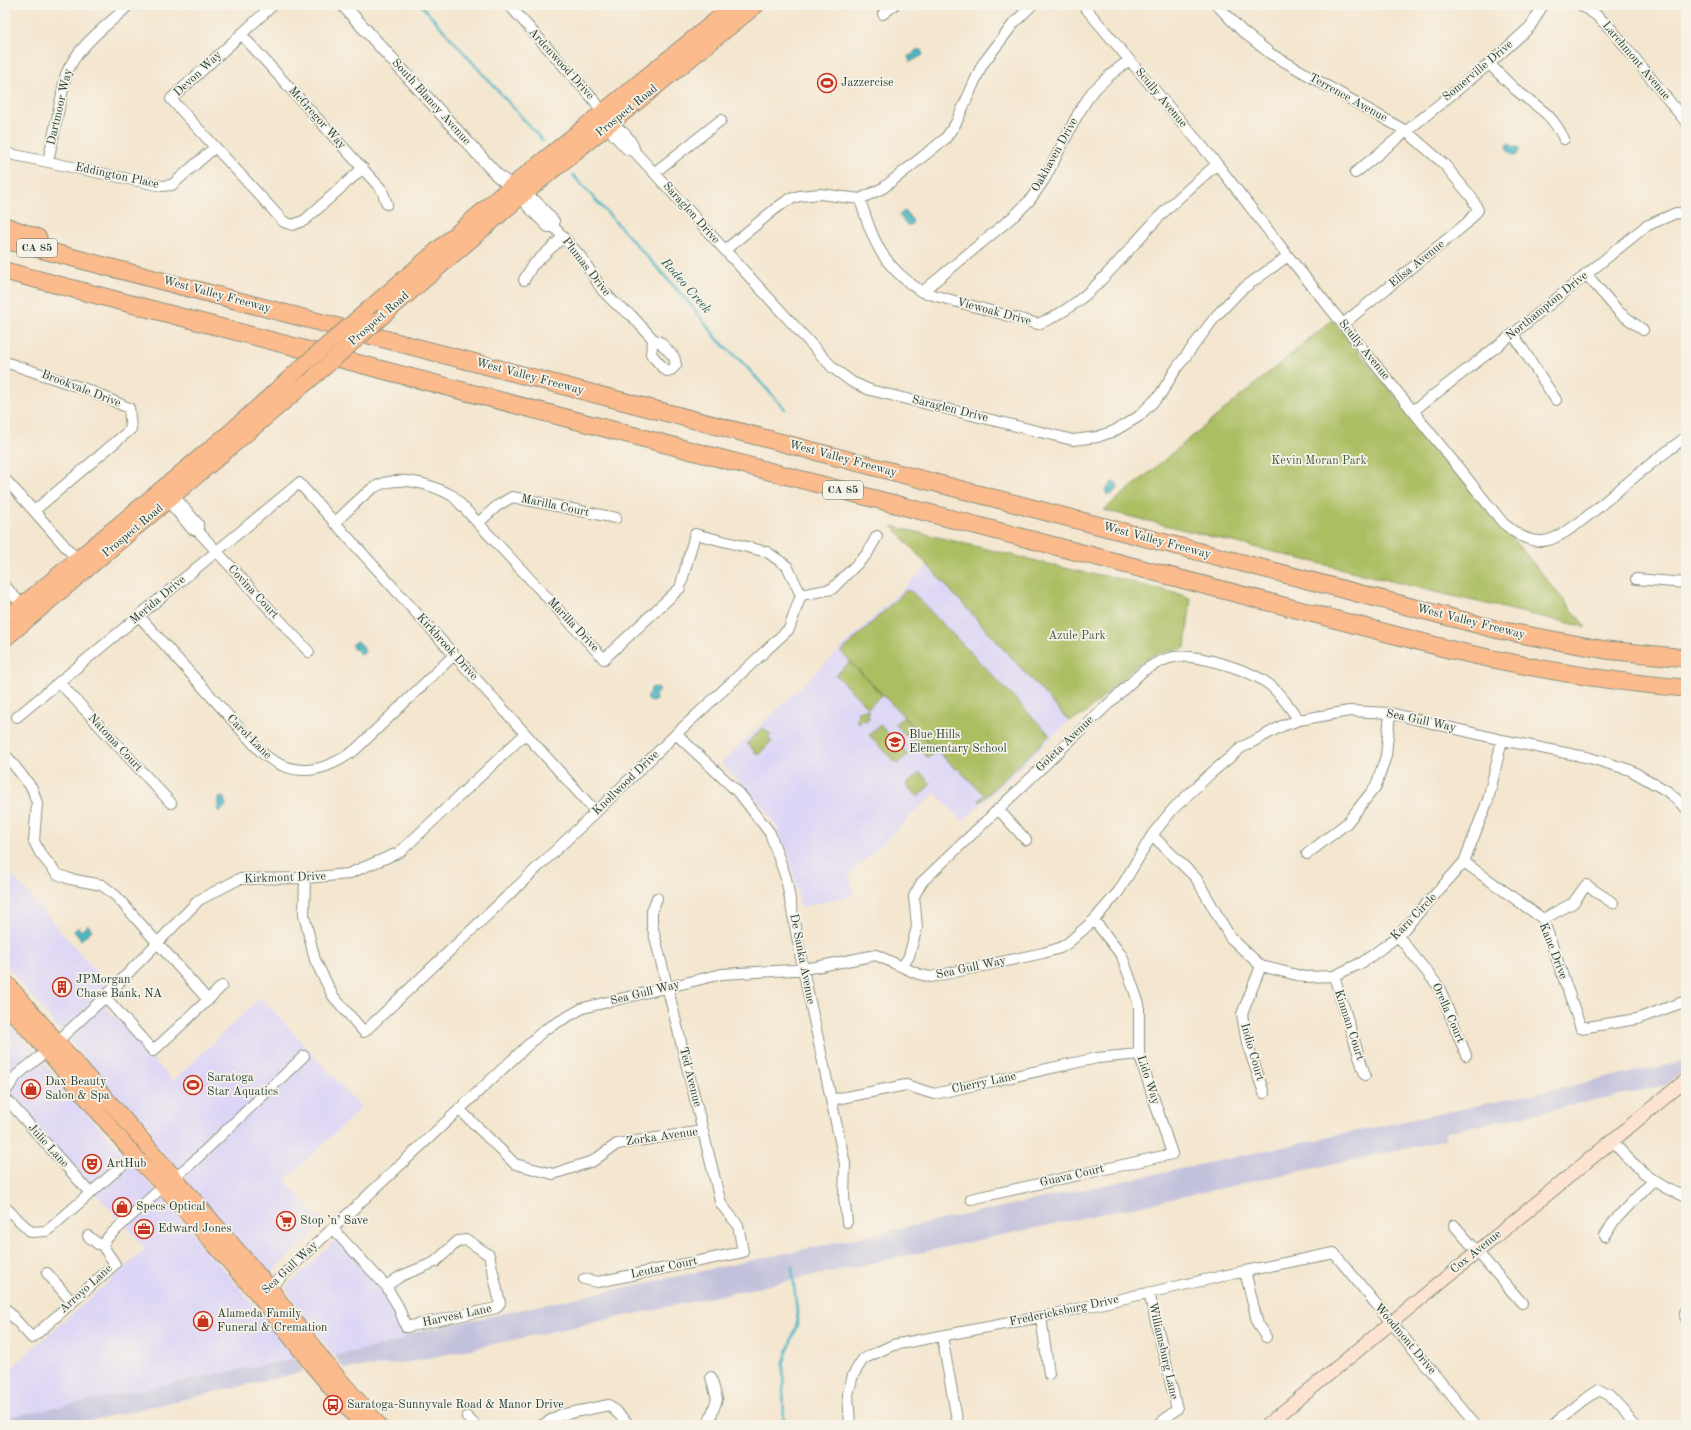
<svg xmlns="http://www.w3.org/2000/svg" width="1691" height="1430" font-family="'Old Standard TT',serif">
  <style>
    .built { fill: #ddd5f6 }
    .industrial { fill: #c2c1dc }
    .green { fill: #abbe62; stroke: #657e4b }
    .water { fill: #49b6c5; stroke: #347a7c }
    .lines { fill: none; stroke-linecap: round; stroke-linejoin: round }
    .stream { stroke: #49b6c5; stroke-width: 2.5 }
    .minor-casing { stroke: #8a9282; stroke-width: 12 }
    .tertiary-casing { stroke: #8a9282; stroke-width: 14 }
    .secondary-casing { stroke: #8a9282; stroke-width: 15 }
    .primary-casing { stroke: #8a9282; stroke-width: 17 }
    .motorway-casing { stroke: #8a9282; stroke-width: 19 }
    .minor { stroke: #fff; stroke-width: 10 }
    .tertiary { stroke: #fff; stroke-width: 12 }
    .secondary { stroke: #fde4d1; stroke-width: 13 }
    .primary { stroke: #fbbb8c; stroke-width: 15 }
    .motorway { stroke: #fbbb8c; stroke-width: 17 }
    .primary-bridge-casing { stroke: #8a9282; stroke-width: 17; stroke-linecap: butt }
    .primary-bridge { stroke: #fbbb8c; stroke-width: 15 }
    .labels { text-anchor: middle; dominant-baseline: central; stroke-width: 3.5; stroke-linejoin: round; paint-order: stroke }
    .shield { fill: #f7f3e8; stroke: #60746a; stroke-width: 1 }
    .shield-label { font-size: 11px; font-weight: bold; fill: #1f3d34 }
    .street-label { font-size: 12px; fill: #1f3d34; stroke: #f7f3e8 }
    .poi-label { font-size: 12px; fill: #1f3d34; stroke: #f7f3e8; text-anchor: start }
    .park-label { font-size: 12px; fill: #425d40; stroke: #f7f3e8 }
    .water-label { font-size: 13px; font-style: italic; fill: #2a5b58; stroke: #f7f3e8 }
  </style>
  <rect width="100%" height="100%" fill="#f7f3e8"/>
  <filter id="ink" filterUnits="userSpaceOnUse"><feTurbulence type="fractalNoise" baseFrequency=".025" numOctaves="2"/><feDisplacementMap in="SourceGraphic" scale="8" xChannelSelector="R" yChannelSelector="G"/><feConvolveMatrix kernelMatrix="1 2 1 2 8 2 1 2 1" color-interpolation-filters="sRGB"/></filter>
  <filter id="wash" filterUnits="userSpaceOnUse"><feTurbulence type="fractalNoise" baseFrequency=".012" numOctaves="4" result="noise"/><feDisplacementMap in="SourceGraphic" scale="16" xChannelSelector="R" yChannelSelector="G"/><feGaussianBlur stdDeviation="0.9" result="paint"/><feColorMatrix in="noise" values="0 0 0 0 0 0 0 0 0 0 0 0 0 0 0 0 0 1.4 0 .05"/><feComposite in="paint" operator="in"/></filter>
  <g filter="url(#wash)">
    <rect width="100%" height="100%" fill="#f4e6cf"/>
    <path class="built" d="M928,565L1069,721L963,821L935,793L849,875L854,895L801,907L788,853L776,826L765,809L721,763Z
      M5,867L116,995L105,1006L173,1081L261,997L361,1108L285,1181L323,1223L267,1277L167,1159L5,964Z
      M5,1016L71,1096L181,1219L256,1308L296,1358L5,1418V1359L12,1367L146,1249L5,1094Z
      M338,1238L392,1302L407,1334L401,1341L334,1356L285,1288Z"/>
    <path class="industrial" d="M1686,1061V1068L1666,1085L1446,1132V1140L410,1362L345,1369L334,1356L401,1341L407,1334Z
      M296,1358L303,1372L71,1425H5V1418Z"/>
    <path class="green" d="M1332,320L1586,627L1435,592L1104,510Z
      M892,526L1090,574L1109,576L1183,595L1191,599L1185,648L1155,654L1146,659L1135,666L1085,714L1069,721Z
      M905,591H911L1050,735L980,802L979,800L984,795L957,768L955,769L841,652Z
      M850,662L882,695L868,708L836,675Z
      M861,709L864,711L866,709L870,712L867,715L870,717L865,722L863,719L859,723L856,719L859,716L857,713Z
      M903,717L918,733L911,740L895,724Z
      M880,725L908,754L897,764L869,735Z
      M763,728L771,735L768,738L772,741L758,755L747,743Z
      M920,734L936,751L928,758L912,742Z
      M920,772L931,784L918,797L906,785Z"/>
    <path class="water" d="M916,50H921L923,55L910,62L908,56L912,55Z
      M1509,143L1514,147H1518L1520,149L1516,156C1511,156 1506,149 1506,145Z
      M905,211L913,221L911,225H907L899,215Z
      M1112,482L1117,483L1118,488L1112,494L1107,495L1105,491Z
      M357,641L362,645L365,652L361,656L356,649H353L352,644Z
      M652,687L658,688L659,691L655,695L656,700L653,702L649,701L647,698Z
      M221,797L224,798L226,806L220,812L217,810C218,806 217,803 218,799Z
      M88,925L92,930L81,940L74,931L78,927L81,931Z"/>
    <g class="lines">
      <path class="stream" d="M421,5L543,141
        M573,175L690,304L718,340L744,364L785,409
        M784,1425L783,1364L798,1321L792,1266"/>
    </g>
  </g>
  <g filter="url(#ink)">
    <g class="lines">
      <g class="minor-casing">
        <path id="minor" d="M273,5L171,99L284,222L293,225L305,220L363,168
          M509,5L594,100L611,124L613,134L627,149L635,152L833,368L852,382L870,390L1073,440L1097,437L1114,431L1138,417L1160,395L1176,369L1216,316L1241,290L1288,256
          M1083,5L1217,164L1288,256L1503,523C1515,533 1527,542 1543,541C1566,539 1607,499 1626,484C1645,468 1666,452 1686,437
          M1217,5L1242,31L1271,54L1406,131L1444,164L1472,198L1478,210L1467,223L1343,324
          M1581,5L1596,15L1612,30L1686,122
          M883,14L894,5
          M241,34L382,190L387,204
          M1489,64C1498,72 1507,82 1516,90C1538,108 1551,112 1564,139
          M611,124C622,130 632,139 635,152
          M5,153L162,186L172,185L215,147
          M48,162L66,74C78,45 107,26 129,5
          M654,173L721,120
          M1355,173L1489,64L1530,27L1543,5
          M523,195L528,207L548,227H554L581,257L603,291L616,304L632,316L653,339L660,342L674,357L676,365L671,370L667,371L663,368L651,354L653,339
          M523,195L536,201L554,221V227
          M860,199C873,243 883,266 922,292L1038,324C1090,304 1121,256 1158,218C1176,199 1197,182 1217,164
          M725,250L775,209L788,200L799,196L820,194L860,199L883,188L945,139L956,123L982,65L1014,23L1032,5
          M1586,274L1619,312L1643,330
          M524,280L532,266L563,237
          M922,292L1015,215L1030,200L1044,180L1078,114L1092,92L1109,76L1129,60
          M1513,334L1556,400
          M5,362L88,390L129,408L131,429L34,511L5,479
          M1413,411L1513,334L1646,226L1676,213L1686,214
          M169,493L174,496L198,524V531
          M166,497L168,501L192,529L198,531L309,652
          M34,511L80,563
          M334,523C346,513 360,497 373,488C397,473 431,484 453,496L604,659L680,588L695,534L767,552L787,566L801,595
          M478,523L497,506L512,497L616,518
          M1636,579L1686,583
          M5,586L22,605
          M139,616L260,751C292,779 322,774 355,750L454,655
          M59,682L171,803
          M17,717L299,483L596,812
          M676,734L740,794L770,833L786,878L803,969L845,1164L844,1197L847,1222
          M5,754L32,788L37,803L34,841L40,853L57,874L70,879L102,885L116,896L208,1000L153,1051L105,997
          M998,809L1026,840
          M1152,835L1196,878L1230,937L1261,966L1305,977L1334,976L1363,962L1398,936L1464,862L1488,800L1502,740
          M1307,854L1347,823L1376,786L1386,756L1390,713
          M1464,862L1543,919L1581,1028L1637,1019L1686,1001
          M305,878L304,915L315,960L333,996L364,1032L596,812L676,734L789,629L801,595L832,589L867,554L877,536
          M1543,919L1573,903L1586,885L1613,903
          M1398,936L1439,987L1466,1055
          M903,966L909,956L917,927L914,896L922,882L1143,671C1153,665 1162,659 1174,657C1198,654 1253,670 1272,687C1282,696 1291,709 1299,720
          M1261,966L1242,1014L1247,1043L1264,1093
          M1334,976L1365,1075
          M208,1000L222,986
          M5,1092L17,1075L47,1051L105,997L199,900L239,879L305,878L348,874L400,852L525,734
          M5,1100L10,1103L90,1193
          M831,1100L906,1085L934,1094L1097,1058L1139,1054
          M459,1109L515,1164L553,1174L593,1161L617,1144L703,1131
          M1612,1141C1633,1165 1655,1186 1686,1197
          M971,1199L1172,1154L1139,1054V1004L1122,956L1094,920
          M5,1207L31,1232L47,1231L134,1155
          M1454,1225L1522,1303
          M332,1228L386,1286L398,1306L406,1327L496,1308L500,1303L489,1255L467,1240L458,1241L435,1262L401,1276L386,1286
          M88,1236L98,1244L102,1245
          M1605,1236L1614,1221L1653,1180
          M1245,1271L1258,1325L1266,1337
          M47,1273L72,1302
          M584,1279L598,1282L743,1252L738,1225L721,1204L652,925V911L657,898
          M266,1291L544,1030L583,1008L722,974L793,970L816,967L876,955L918,974L931,977L1043,953L1060,948L1068,943L1094,920L1119,891L1152,835L1173,809L1210,774L1241,748L1282,726L1299,720L1349,711L1390,713L1502,740L1590,758L1630,770L1667,791L1686,808
          M1149,1293L1177,1409L1158,1425
          M5,1308L32,1338L115,1264L102,1245L109,1236L156,1193L193,1162L304,1056
          M1686,1308L1684,1314L1686,1318
          M1041,1317L1049,1374
          M942,1336L958,1425
          M467,1417L475,1425
          M542,1425L560,1415L609,1405L630,1425
          M708,1425L717,1399L711,1377
          M850,1425L848,1394L853,1375L863,1359L893,1345L1041,1317L1245,1271L1334,1253L1476,1425
          M1553,1425L1584,1400L1599,1390L1609,1395L1637,1425"/>
      </g>
      <g class="tertiary-casing">
        <path id="tertiary" d="M343,5L497,175L517,191"/>
      </g>
      <g class="secondary-casing">
        <path id="secondary" d="M1267,1425L1686,1080"/>
      </g>
      <g class="primary-casing">
        <path id="primary" d="M366,311L511,186L734,5
          M383,316L523,195L757,5
          M5,619L232,430L298,370
          M5,639L316,375
          M5,981L270,1288L324,1361L379,1425
          M5,1004L47,1051L134,1155L164,1187L259,1296L311,1364L362,1425"/>
      </g>
      <g class="motorway-casing">
        <path id="motorway" d="M5,226L38,238
          M5,240L1499,630L1606,650L1686,658
          M5,271L1452,650C1530,668 1607,682 1686,688"/>
      </g>
      <use href="#minor" class="minor"/>
      <use href="#tertiary" class="tertiary"/>
      <use href="#secondary" class="secondary"/>
      <use href="#primary" class="primary"/>
      <use href="#motorway" class="motorway"/>
      <g class="primary-bridge-casing">
        <path id="primary-bridge" d="M298,370L366,311
          M316,375L383,316"/>
      </g>
      <use href="#primary-bridge" class="primary-bridge"/>
    </g>
  </g>
  <defs>
    <g id="stadium-ring" transform="scale(1)"><circle r="9.5" fill="#f7f3e8" stroke="#c8321e" stroke-width="1.5"/><path d="M0-5a6.5 5 0 1 0 0 10a6.5 5 0 1 0 0-10ZM-3.5-1.8h7v3.6h-7Z" fill="#c8321e"/></g>
    <g id="school-ring" transform="scale(1)"><circle r="9.5" fill="#f7f3e8" stroke="#c8321e" stroke-width="1.5"/><path d="M0-5L7-2L0 1L-7-2ZM-4 1L0 2.5L4 1V4Q0 6-4 4Z" fill="#c8321e"/></g>
    <g id="building-ring" transform="scale(1)"><circle r="9.5" fill="#f7f3e8" stroke="#c8321e" stroke-width="1.5"/><path d="M-4-6H4V6H1V3H-1V6H-4ZM-2.5-4.3h1.7v1.8h-1.7ZM.8-4.3h1.7v1.8H.8ZM-2.5-1h1.7V.8h-1.7ZM.8-1h1.7V.8H.8Z" fill="#c8321e"/></g>
    <g id="shop-ring" transform="scale(1)"><circle r="9.5" fill="#f7f3e8" stroke="#c8321e" stroke-width="1.5"/><path d="M-5-2.5h2.3a2.7 3.5 0 0 1 5.4 0H5L5.5 6h-11ZM-1.5-2.5h3a1.5 2.3 0 0 0-3 0Z" fill="#c8321e"/></g>
    <g id="theatre-ring" transform="scale(1)"><circle r="9.5" fill="#f7f3e8" stroke="#c8321e" stroke-width="1.5"/><path d="M-5-5.5Q0-4 5-5.5V0Q5 5 0 6Q-5 5-5 0ZM-3.3-2.5H-1v1.5H-3.3ZM1-2.5H3.3v1.5H1ZM-2.8 1Q0 5.5 2.8 1Z" fill="#c8321e"/></g>
    <g id="supermarket-ring" transform="scale(1)"><circle r="9.5" fill="#f7f3e8" stroke="#c8321e" stroke-width="1.5"/><path d="M-6-5.5h2.5l.6 2H6L4.5 2H-2.5L-4.4-4H-6ZM-1.5 3.2a1.3 1.3 0 1 0 .1 0ZM3 3.2a1.3 1.3 0 1 0 .1 0Z" fill="#c8321e"/></g>
    <g id="office-ring" transform="scale(1)"><circle r="9.5" fill="#f7f3e8" stroke="#c8321e" stroke-width="1.5"/><path d="M-6-3h4V-5.5h4V-3h4V5H-6ZM-1-4.5V-3h2v-1.5ZM-6 0V1H6V0Z" fill="#c8321e"/></g>
    <g id="bus-ring" transform="scale(1)"><circle r="9.5" fill="#f7f3e8" stroke="#c8321e" stroke-width="1.5"/><path d="M-5-6H5V4H4V6H2V4H-2V6H-4V4H-5ZM-3.5-4V0h7V-4ZM-3.5 1.2v1.5H-2V1.2ZM2 1.2v1.5H3.5V1.2Z" fill="#c8321e"/></g>
  </defs>
  <g fill-rule="evenodd">
    <use href="#stadium-ring" x="827" y="83"/>
    <use href="#school-ring" x="895" y="742"/>
    <use href="#building-ring" x="62" y="987"/>
    <use href="#stadium-ring" x="193" y="1085"/>
    <use href="#shop-ring" x="31" y="1089"/>
    <use href="#theatre-ring" x="92" y="1164"/>
    <use href="#shop-ring" x="122" y="1207"/>
    <use href="#supermarket-ring" x="286" y="1221"/>
    <use href="#office-ring" x="144" y="1229"/>
    <use href="#shop-ring" x="203" y="1321"/>
    <use href="#bus-ring" x="333" y="1405"/>
  </g>
  <g class="labels">
    <g class="shield">
      <rect x="17" y="239" width="40" height="18" rx="3"/>
      <rect x="823" y="481" width="40" height="18" rx="3"/>
    </g>
    <g class="shield-label">
      <text x="37" y="248">CA 85</text>
      <text x="843" y="490">CA 85</text>
    </g>
    <g class="street-label">
      <text transform="translate(1636 61) rotate(50)">Larchmont Avenue</text>
      <text transform="translate(561 64) rotate(48)">Ardenwood Drive</text>
      <text transform="translate(1478 71) rotate(-40)">Somerville Drive</text>
      <text transform="translate(198 74) rotate(-43)">Devon Way</text>
      <text transform="translate(1161 98) rotate(50)">Scully Avenue</text>
      <text transform="translate(1348 98) rotate(29)">Terrence Avenue</text>
      <text transform="translate(431 102) rotate(48)">South Blaney Avenue</text>
      <text transform="translate(60 107) rotate(-77)">Dartmoor Way</text>
      <text transform="translate(627 111) rotate(-39)">Prospect Road</text>
      <text transform="translate(317 118) rotate(48)">McGregor Way</text>
      <text transform="translate(1055 155) rotate(-61)">Oakhaven Drive</text>
      <text transform="translate(117 176) rotate(12)">Eddington Place</text>
      <text transform="translate(691 213) rotate(48)">Saraglen Drive</text>
      <text transform="translate(1417 264) rotate(-39)">Elisa Avenue</text>
      <text transform="translate(586 267) rotate(52)">Plumas Drive</text>
      <text transform="translate(217 295) rotate(15)">West Valley Freeway</text>
      <text transform="translate(1547 306) rotate(-39)">Northampton Drive</text>
      <text transform="translate(994 312) rotate(15)">Viewoak Drive</text>
      <text transform="translate(379 319) rotate(-41)">Prospect Road</text>
      <text transform="translate(1364 350) rotate(51)">Scully Avenue</text>
      <text transform="translate(530 377) rotate(15)">West Valley Freeway</text>
      <text transform="translate(81 389) rotate(21)">Brookvale Drive</text>
      <text transform="translate(950 409) rotate(14)">Saraglen Drive</text>
      <text transform="translate(843 459) rotate(15)">West Valley Freeway</text>
      <text transform="translate(555 506) rotate(12)">Marilla Court</text>
      <text transform="translate(133 531) rotate(-40)">Prospect Road</text>
      <text transform="translate(1157 541) rotate(15)">West Valley Freeway</text>
      <text transform="translate(253 592) rotate(47)">Covina Court</text>
      <text transform="translate(158 600) rotate(-40)">Merida Drive</text>
      <text transform="translate(1471 622) rotate(14)">West Valley Freeway</text>
      <text transform="translate(573 625) rotate(47)">Marilla Drive</text>
      <text transform="translate(447 647) rotate(48)">Kirkbrook Drive</text>
      <text transform="translate(1421 721) rotate(12)">Sea Gull Way</text>
      <text transform="translate(249 737) rotate(45)">Carol Lane</text>
      <text transform="translate(115 743) rotate(47)">Natoma Court</text>
      <text transform="translate(1065 744) rotate(-44)">Goleta Avenue</text>
      <text transform="translate(626 783) rotate(-44)">Knollwood Drive</text>
      <text transform="translate(285 878) rotate(-2)">Kirkmont Drive</text>
      <text transform="translate(1414 917) rotate(-46)">Karn Circle</text>
      <text transform="translate(1553 951) rotate(69)">Kane Drive</text>
      <text transform="translate(802 959) rotate(79)">De Sanka Avenue</text>
      <text transform="translate(971 968) rotate(-12)">Sea Gull Way</text>
      <text transform="translate(645 993) rotate(-14)">Sea Gull Way</text>
      <text transform="translate(1448 1013) rotate(66)">Orella Court</text>
      <text transform="translate(1349 1025) rotate(72)">Kinman Court</text>
      <text transform="translate(1252 1052) rotate(74)">Indio Court</text>
      <text transform="translate(690 1077) rotate(76)">Ted Avenue</text>
      <text transform="translate(1148 1080) rotate(72)">Lido Way</text>
      <text transform="translate(984 1083) rotate(-12)">Cherry Lane</text>
      <text transform="translate(662 1137) rotate(-8)">Zorka Avenue</text>
      <text transform="translate(48 1146) rotate(48)">Julie Lane</text>
      <text transform="translate(1072 1176) rotate(-13)">Guava Court</text>
      <text transform="translate(1476 1252) rotate(-39)">Cox Avenue</text>
      <text transform="translate(290 1268) rotate(-43)">Sea Gull Way</text>
      <text transform="translate(664 1268) rotate(-12)">Leutar Court</text>
      <text transform="translate(86 1289) rotate(-42)">Arroyo Lane</text>
      <text transform="translate(1064 1311) rotate(-12)">Fredericksburg Drive</text>
      <text transform="translate(457 1316) rotate(-12)">Harvest Lane</text>
      <text transform="translate(1405 1339) rotate(50)">Woodmont Drive</text>
      <text transform="translate(1163 1351) rotate(77)">Williamsburg Lane</text>
    </g>
    <g class="poi-label">
      <text x="841" y="83">Jazzercise</text>
      <text x="909" y="735">Blue Hills<tspan x="909" dy="14">Elementary School</tspan></text>
      <text x="76" y="980">JPMorgan<tspan x="76" dy="14">Chase Bank, NA</tspan></text>
      <text x="207" y="1078">Saratoga<tspan x="207" dy="14">Star Aquatics</tspan></text>
      <text x="45" y="1082">Dax Beauty<tspan x="45" dy="14">Salon &amp; Spa</tspan></text>
      <text x="106" y="1164">ArtHub</text>
      <text x="136" y="1207">Specs Optical</text>
      <text x="300" y="1221">Stop ’n’ Save</text>
      <text x="158" y="1229">Edward Jones</text>
      <text x="217" y="1314">Alameda Family<tspan x="217" dy="14">Funeral &amp; Cremation</tspan></text>
      <text x="347" y="1405">Saratoga-Sunnyvale Road &amp; Manor Drive</text>
    </g>
    <g class="park-label">
      <text x="1319" y="461">Kevin Moran Park</text>
      <text x="1077" y="636">Azule Park</text>
    </g>
    <g class="water-label">
      <text transform="translate(686 286) rotate(49)">Rodeo Creek</text>
    </g>
  </g>
  <rect width="1691" height="1430" fill="none" stroke="#f7f3e8" stroke-width="20"/>
</svg>
